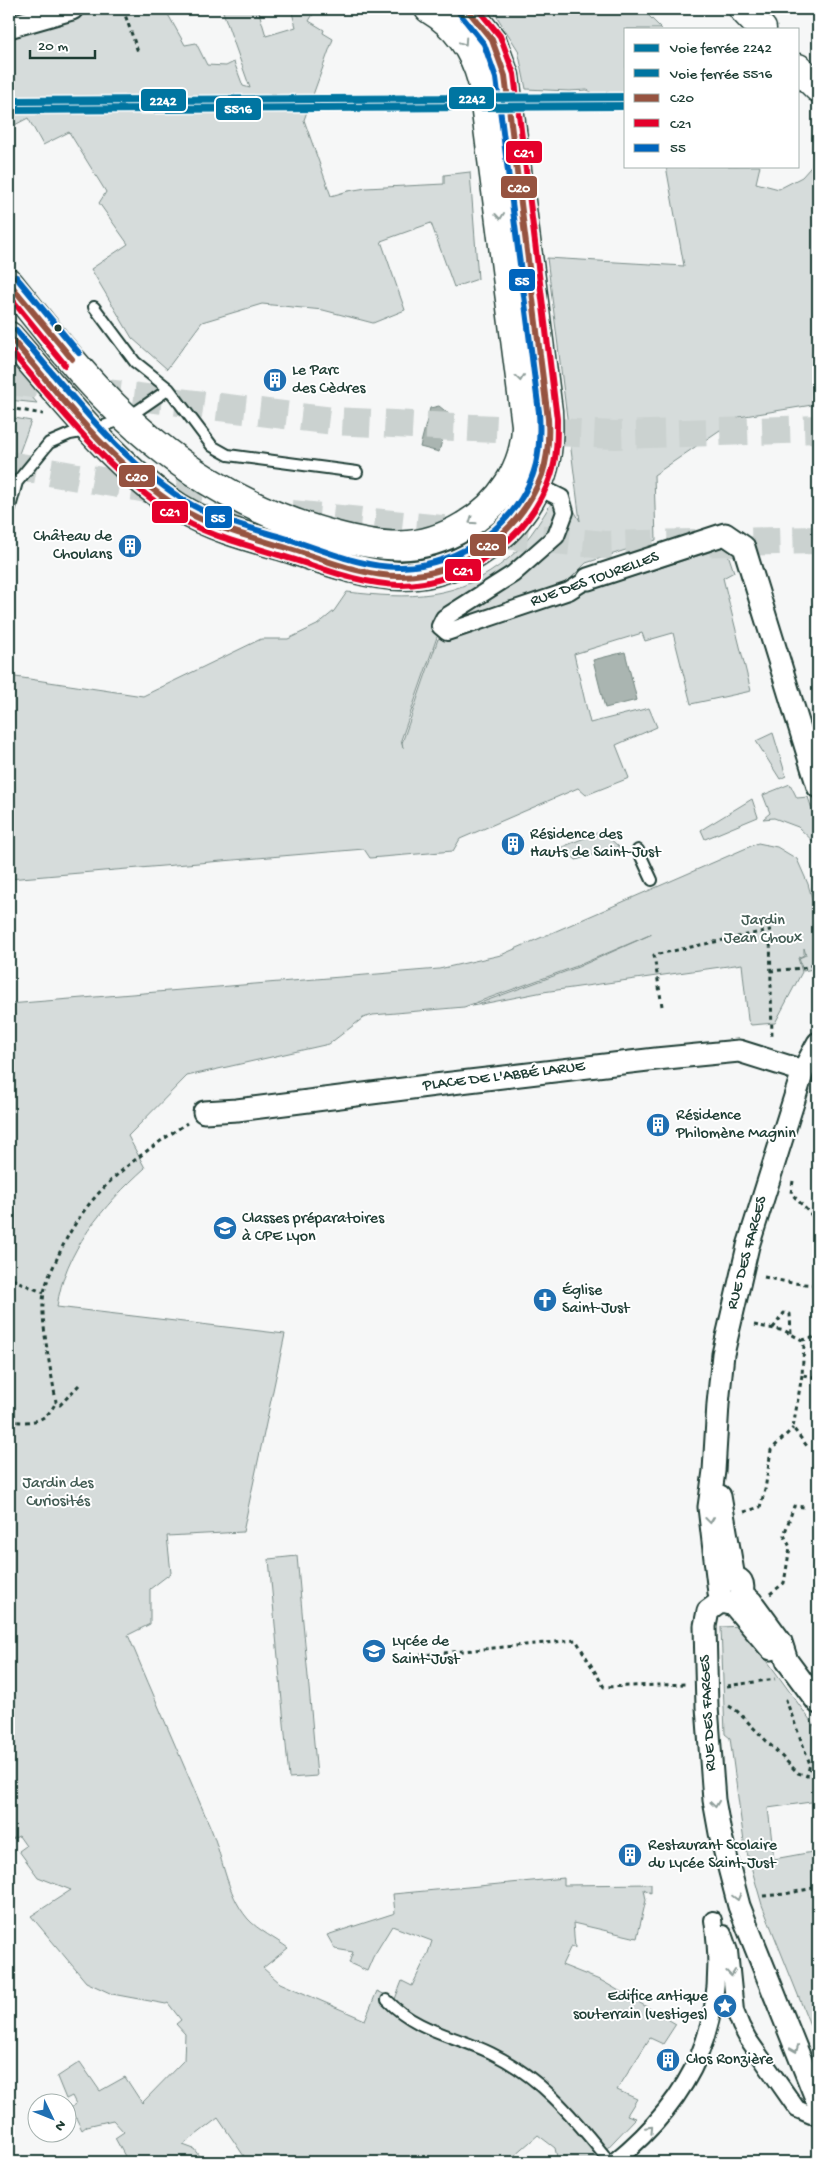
<svg xmlns="http://www.w3.org/2000/svg" width="827" height="2171" font-family="'Gochi Hand',sans-serif">
  <style>
    .green { fill: #d6dcdb; stroke: #7a8c88 }
    .water { fill: #aab5b1; stroke: #72857f }
    .lines { fill: none; stroke-linecap: round; stroke-linejoin: round }
    .trunk-tunnel { stroke: #cbd2d0; stroke-width: 28; stroke-dasharray: 28 14; stroke-linecap: butt }
    .service-casing { stroke: #1f3d34; stroke-width: 14 }
    .pedestrian-casing { stroke: #1f3d34; stroke-width: 20 }
    .minor-casing { stroke: #1f3d34; stroke-width: 25 }
    .primary-casing { stroke: #1f3d34; stroke-width: 31 }
    .path { stroke: #1f3d34; stroke-width: 3; stroke-dasharray: 4 4; stroke-linecap: butt }
    .service { stroke: #fff; stroke-width: 10 }
    .pedestrian { stroke: #fff; stroke-width: 16 }
    .minor { stroke: #fff; stroke-width: 21 }
    .primary { stroke: #fff; stroke-width: 28 }
    .bus-1-casing { stroke: #fff; stroke-width: 10 }
    .bus-2-casing { stroke: #fff; stroke-width: 10 }
    .bus-3-casing { stroke: #fff; stroke-width: 10 }
    .bus-1 { stroke: #965340; stroke-width: 6 }
    .bus-2 { stroke: #e4002b; stroke-width: 6 }
    .bus-3 { stroke: #0065bd; stroke-width: 6 }
    .rail-1-casing { stroke: #fff; stroke-width: 11 }
    .rail-2-casing { stroke: #fff; stroke-width: 11 }
    .rail-1 { stroke: #0075a1; stroke-width: 8 }
    .rail-2 { stroke: #0075a1; stroke-width: 8 }
    .oneway { stroke: #8f9e9a }
    .bus-dot { fill: #1f3d34; stroke: #fff; stroke-width: 2 }
    .labels { text-anchor: middle; dominant-baseline: central; stroke-width: 4; stroke-linejoin: round; paint-order: stroke }
    .poi-label { font-size: 16px; fill: #1f3d34; stroke: #fff; text-anchor: start }
    .street-label { font-size: 16px; fill: #1f3d34; stroke: #fff }
    .park-label { font-size: 16px; fill: #445d55; stroke: #fff }
    .line-badge { stroke: #fff; stroke-width: 2 }
    .badge-label { font-size: 14px; text-anchor: middle; font-weight: bold; fill: #fff }
  </style>
  <rect width="100%" height="100%" fill="#f6f7f7"/>
  <filter id="ink" filterUnits="userSpaceOnUse"><feTurbulence type="fractalNoise" baseFrequency=".02" numOctaves="2"/><feDisplacementMap in="SourceGraphic" scale="10" xChannelSelector="R" yChannelSelector="G"/><feConvolveMatrix kernelMatrix="1 2 1 2 8 2 1 2 1" color-interpolation-filters="sRGB"/></filter>
  <g filter="url(#ink)">
    <path class="green" d="M102,9H165L185,45L196,43L207,65L226,66L234,62L243,86L250,88L222,9H258L266,36L296,27L291,9H316L309,21L324,30L323,33L333,39L304,120L331,196L348,191L366,188L444,184V175L470,172L478,279L454,287L431,223L381,241L405,310L373,323L323,310L262,304L202,322L167,369L132,338L91,269L128,244L99,203L106,192L69,132L43,145L28,118L9,128V37Z
      M492,9H642L662,29H626V108L587,90L569,91L526,89L518,50Z
      M818,159V404L739,417L654,475L656,540L586,563L569,580L553,589L454,622L437,637L401,740L403,748L402,743L438,639L719,549L728,554L734,572L723,578L751,691L691,704L673,633L645,641L642,633L574,654L590,723L649,708L657,727L616,745L629,778L586,795L578,788L460,839L453,851L370,858L364,849L9,879V676L143,696L261,639H288L317,625L334,611L347,592C410,599 458,601 509,558C531,540 546,511 561,487L580,521L547,258L684,266L666,166H760L756,183L779,189L802,177Z
      M9,370L37,403L9,400Z
      M9,417L31,421L9,481Z
      M773,733L786,776L780,779L756,741Z
      M790,784L797,798L808,797L818,827V846L798,827L774,818L763,819L770,813L763,795Z
      M752,799L758,817L705,839L701,830Z
      M602,831L619,847L576,860L562,847Z
      M758,843L777,847L797,859L808,884L818,920V968L803,971L799,958L806,955L804,948V955L798,958L802,972L775,1023L751,1025L748,1020L742,964L543,992L472,1006L578,967L652,934L577,966L464,1007L373,1015L363,1018L329,1044L187,1076L128,1136L145,1168C104,1205 64,1251 57,1307L285,1334L243,1532L167,1536L171,1573L150,1589V1624L128,1635C155,1699 182,1761 209,1824C223,1855 225,1892 248,1919C258,1930 276,1939 288,1948L263,1968L280,1983L365,2020L377,1991L395,1999L402,1981L412,1986L428,1953L432,1941L392,1926L373,1957L367,1971L349,1963L353,1952L335,1949L327,1935L395,1913L393,1894L564,1878V1885L651,1884V1893L644,1889L646,1900L637,1938L573,1923L575,1948L571,1946L562,1965L602,1981L676,2024L663,2044L650,2038L617,2090L637,2099L627,2115L636,2118L594,2162H558L555,2148L538,2135L507,2162H248L218,2118L183,2145L194,2149L203,2162H133L130,2159L127,2160L115,2138L124,2132L113,2120L87,2126L82,2130L71,2108L76,2104L72,2096L66,2099L57,2077L80,2062L100,2091L125,2077L142,2103L184,2060L185,2034L176,2024L181,2020L168,2003L166,2004L112,1994L86,1982L31,1916L71,1890L38,1877L19,1851L26,1846L19,1836L12,1839L9,1834V1004L439,969L501,955Z
      M297,1556L317,1776L289,1778L269,1559Z
      M742,1626L818,1731V1801L768,1808L774,1859L818,1851V2045L762,1905L744,1842L730,1738L725,1734L721,1627Z"/>
    <path class="water" d="M439,406L449,414L439,452L420,447L430,408Z
      M625,652L637,700L605,708L593,660Z"/>
    <g class="lines">
      <path class="trunk-tunnel" d="M9,381L333,421L616,435L818,429
        M9,465L251,507
        M291,514L605,545L818,540"/>
      <g class="service-casing">
        <path id="service" d="M169,389L212,446L228,455L357,472
          M9,511L17,482L49,443L70,434L92,430L127,418L169,389L135,362L94,307
          M638,850L652,880
          M387,2000C418,2032 454,2035 491,2053C540,2077 571,2114 604,2155"/>
      </g>
      <g class="pedestrian-casing">
        <path id="pedestrian" d="M537,486L561,498L565,512L556,536L513,574L444,618L440,626L447,632L569,591L588,579
          M720,1934H723L729,1951L735,2011L741,2026L748,2039L797,2109L811,2115L818,2112
          M614,2162C694,2097 728,2023 713,1920"/>
      </g>
      <g class="minor-casing">
        <path id="minor" d="M9,27L72,9
          M588,579L725,534L744,547L818,787
          M204,1112L237,1110L435,1085L656,1059L739,1051L803,1071
          M720,1496L734,1578
          M719,1589L726,1579C761,1569 732,1627 719,1593L709,1507L714,1471L718,1404L723,1354L748,1246L803,1071L818,1043
          M742,1594L751,1601L781,1642L787,1661L818,1703
          M723,1600L708,1611L705,1626L707,1707L714,1800L720,1833L739,1906L818,2103
          M731,1602L771,1649"/>
      </g>
      <g class="primary-casing">
        <path id="primary" d="M743,9L762,29
          M798,68L818,88
          M9,283C39,320 68,359 101,393C167,462 241,510 333,535C381,548 420,553 464,526C500,505 526,467 526,425L482,81C474,51 456,25 429,9
          M9,336C57,391 116,468 178,507C210,527 248,537 284,547C319,558 364,576 401,576C462,576 522,532 542,474C549,453 549,432 548,411L505,76L492,40L467,9"/>
      </g>
      <path class="path" d="M123,9L138,52
        M9,408L43,414
        M770,971L803,968L818,963
        M662,1006L654,955L770,930L772,1039
        M816,1120H818
        M793,1181L791,1193L818,1222
        M764,1277L792,1283L818,1285
        M12,1279L44,1293
        M754,1325L785,1331L802,1340L804,1345L802,1375L815,1377
        M773,1328L784,1313L790,1314L791,1334
        M802,1340L812,1338L818,1333
        M802,1375L793,1428L807,1446
        M79,1385L60,1405L56,1402C52,1374 39,1319 44,1293C46,1280 54,1266 59,1254C88,1190 131,1161 187,1123
        M9,1421C31,1423 45,1424 56,1402
        M744,1512L760,1507L765,1490L771,1450L793,1428
        M770,1594L784,1583L790,1547L784,1535L794,1506L804,1507
        M412,1656L576,1640L604,1687L687,1684
        M727,1686L775,1679
        M729,1706L737,1711L798,1773L807,1776L810,1764L786,1700L788,1698
        M763,1896L785,1894L818,1887"/>
      <use href="#service" class="service"/>
      <use href="#pedestrian" class="pedestrian"/>
      <use href="#minor" class="minor"/>
      <use href="#primary" class="primary"/>
      <g class="bus-1-casing">
        <path id="bus-1" d="M9,283L72,359
          M9,336C61,396 110,464 178,507C210,527 248,536 284,547C321,558 360,576 400,576C463,576 520,532 542,475C548,457 549,437 548,419L505,76L492,40L467,9"/>
      </g>
      <g class="bus-2-casing">
        <path id="bus-2" d="M9,296L65,365
          M9,349C59,407 108,472 173,514C206,536 245,544 282,556C320,567 358,584 399,585C465,586 531,537 551,475C557,457 557,438 557,419L514,74L500,36L478,9"/>
      </g>
      <g class="bus-3-casing">
        <path id="bus-3" d="M16,277L79,353
          M16,330C67,390 116,456 182,499C214,520 252,528 288,539C324,550 362,568 401,567C460,566 521,523 536,464C540,447 540,429 539,412L496,78L484,44L460,14"/>
      </g>
      <use href="#bus-1" class="bus-1"/>
      <use href="#bus-2" class="bus-2"/>
      <use href="#bus-3" class="bus-3"/>
      <g class="rail-1-casing">
        <path id="rail-1" d="M9,101L626,97"/>
      </g>
      <g class="rail-2-casing">
        <path id="rail-2" d="M9,110L626,106"/>
      </g>
      <use href="#rail-1" class="rail-1"/>
      <use href="#rail-2" class="rail-2"/>
    </g>
    <defs><path id="oneway-chevron" d="M-2-3.5L2.5 0L-2 3.5" fill="none" stroke-width="1.6" stroke-linecap="round" stroke-linejoin="round" transform="scale(1.25)"/></defs>
    <g class="oneway">
      <use href="#oneway-chevron" transform="translate(464 42) rotate(56)"/>
      <use href="#oneway-chevron" transform="translate(500 216) rotate(83)"/>
      <use href="#oneway-chevron" transform="translate(520 378) rotate(83)"/>
      <use href="#oneway-chevron" transform="translate(472 521) rotate(145)"/>
      <use href="#oneway-chevron" transform="translate(710 1520) rotate(83)"/>
      <use href="#oneway-chevron" transform="translate(715 1804) rotate(82)"/>
      <use href="#oneway-chevron" transform="translate(737 1897) rotate(75)"/>
      <use href="#oneway-chevron" transform="translate(731 1973) rotate(84)"/>
      <use href="#oneway-chevron" transform="translate(795 2049) rotate(68)"/>
      <use href="#oneway-chevron" transform="translate(650 2129) rotate(-46)"/>
    </g>
  </g>
  <defs>
    <g id="building-disc" transform="scale(1.25)"><circle r="9.5" fill="#1f6fb2" stroke="#fff"/><path d="M-4-6H4V6H1V3H-1V6H-4ZM-2.5-4.3h1.7v1.8h-1.7ZM.8-4.3h1.7v1.8H.8ZM-2.5-1h1.7V.8h-1.7ZM.8-1h1.7V.8H.8Z" fill="#fff"/></g>
    <g id="university-disc" transform="scale(1.25)"><circle r="9.5" fill="#1f6fb2" stroke="#fff"/><path d="M0-5L7-2L0 1L-7-2ZM-4 1L0 2.5L4 1V4Q0 6-4 4Z" fill="#fff"/></g>
    <g id="church-disc" transform="scale(1.25)"><circle r="9.5" fill="#1f6fb2" stroke="#fff"/><path d="M-1.2-6h2.4v3.5h3.3v2.4h-3.3V6h-2.4V-.1h-3.3v-2.4h3.3Z" fill="#fff"/></g>
    <g id="school-disc" transform="scale(1.25)"><circle r="9.5" fill="#1f6fb2" stroke="#fff"/><path d="M0-5L7-2L0 1L-7-2ZM-4 1L0 2.5L4 1V4Q0 6-4 4Z" fill="#fff"/></g>
    <g id="sight-disc" transform="scale(1.25)"><circle r="9.5" fill="#1f6fb2" stroke="#fff"/><path d="M0-6L1.8-2.2L6-1.7L2.9 1.2L3.7 5.4L0 3.3L-3.7 5.4L-2.9 1.2L-6-1.7L-1.8-2.2Z" fill="#fff"/></g>
  </defs>
  <g fill-rule="evenodd">
    <use href="#building-disc" x="275" y="380"/>
    <use href="#building-disc" x="130" y="546"/>
    <use href="#building-disc" x="513" y="844"/>
    <use href="#building-disc" x="658" y="1125"/>
    <use href="#university-disc" x="225" y="1228"/>
    <use href="#church-disc" x="545" y="1300"/>
    <use href="#school-disc" x="374" y="1651"/>
    <use href="#building-disc" x="630" y="1855"/>
    <use href="#sight-disc" x="725" y="2006"/>
    <use href="#building-disc" x="668" y="2060"/>
  </g>
  <circle class="bus-dot" cx="58" cy="328" r="4.5"/>
  <g class="labels">
    <g class="poi-label">
      <text x="292" y="371">Le Parc<tspan x="292" dy="18">des Cèdres</tspan></text>
      <text x="112" y="537" text-anchor="end">Château de<tspan x="112" dy="18">Choulans</tspan></text>
      <text x="530" y="835">Résidence des<tspan x="530" dy="18">Hauts de Saint-Just</tspan></text>
      <text x="676" y="1116">Résidence<tspan x="676" dy="18">Philomène Magnin</tspan></text>
      <text x="242" y="1219">Classes préparatoires<tspan x="242" dy="18">à CPE Lyon</tspan></text>
      <text x="562" y="1291">Église<tspan x="562" dy="18">Saint-Just</tspan></text>
      <text x="392" y="1642">Lycée de<tspan x="392" dy="18">Saint-Just</tspan></text>
      <text x="648" y="1846">Restaurant Scolaire<tspan x="648" dy="18">du Lycée Saint-Just</tspan></text>
      <text x="708" y="1997" text-anchor="end">Edifice antique<tspan x="708" dy="18">souterrain (vestiges)</tspan></text>
      <text x="686" y="2060">Clos Ronzière</text>
    </g>
    <g class="street-label">
      <text transform="translate(595 580) rotate(-20)">RUE DES TOURELLES</text>
      <text transform="translate(504 1077) rotate(-7)">PLACE DE L'ABBÉ LARUE</text>
      <text transform="translate(748 1253) rotate(-75)">RUE DES FARGES</text>
      <text transform="translate(709 1713) rotate(-93)">RUE DES FARGES</text>
    </g>
    <g class="park-label">
      <text x="763" y="921">Jardin<tspan x="763" dy="18">Jean Choux</tspan></text>
      <text x="58" y="1484">Jardin des<tspan x="58" dy="18">Curiosités</tspan></text>
    </g>
  </g>
  <g class="line-badge">
    <rect x="448" y="86" width="47" height="24" rx="5" fill="#0075a1"/>
    <rect x="140" y="88" width="47" height="24" rx="5" fill="#0075a1"/>
    <rect x="215" y="97" width="47" height="24" rx="5" fill="#0075a1"/>
    <rect x="505" y="140" width="38" height="24" rx="5" fill="#e4002b"/>
    <rect x="500" y="175" width="38" height="24" rx="5" fill="#965340"/>
    <rect x="508" y="268" width="28" height="24" rx="5" fill="#0065bd"/>
    <rect x="118" y="464" width="38" height="24" rx="5" fill="#965340"/>
    <rect x="151" y="500" width="38" height="24" rx="5" fill="#e4002b"/>
    <rect x="204" y="505" width="29" height="24" rx="5" fill="#0065bd"/>
    <rect x="469" y="533" width="38" height="24" rx="5" fill="#965340"/>
    <rect x="444" y="558" width="38" height="24" rx="5" fill="#e4002b"/>
  </g>
  <g class="badge-label">
    <text x="472" y="103">2242</text>
    <text x="163" y="105">2242</text>
    <text x="238" y="113">5516</text>
    <text x="524" y="157">C21</text>
    <text x="519" y="192">C20</text>
    <text x="522" y="285">55</text>
    <text x="137" y="481">C20</text>
    <text x="170" y="516">C21</text>
    <text x="218" y="522">55</text>
    <text x="488" y="550">C20</text>
    <text x="463" y="575">C21</text>
  </g>
  <rect width="827" height="2171" fill="none" stroke="#fff" stroke-width="30"/>
  <rect x="15" y="15" width="797" height="2141" fill="none" stroke="#1f3d34" stroke-width="2" filter="url(#ink)"/>
  <rect x="624" y="28" width="175" height="140" fill="#ffffff" stroke="#a5b1ae"/>
  <rect x="634" y="44" width="25" height="8" fill="#0075a1" stroke="#a5b1ae"/>
  <text x="670" y="52" font-size="15" fill="#1f3d34">Voie ferrée 2242</text>
  <rect x="634" y="69" width="25" height="8" fill="#0075a1" stroke="#a5b1ae"/>
  <text x="670" y="78" font-size="15" fill="#1f3d34">Voie ferrée 5516</text>
  <rect x="634" y="94" width="25" height="8" fill="#965340" stroke="#a5b1ae"/>
  <text x="670" y="102" font-size="15" fill="#1f3d34">C20</text>
  <rect x="634" y="119" width="25" height="8" fill="#e4002b" stroke="#a5b1ae"/>
  <text x="670" y="128" font-size="15" fill="#1f3d34">C21</text>
  <rect x="634" y="144" width="25" height="8" fill="#0065bd" stroke="#a5b1ae"/>
  <text x="670" y="152" font-size="15" fill="#1f3d34">55</text>
  <g transform="translate(52 2118) rotate(133)"><circle r="24" fill="#ffffff" stroke="#a5b1ae"/>
  <path d="M0-4L9 19L0 12L-9 19Z" fill="#1f6fb2"/>
  <text y="-8" font-size="14" font-weight="bold" text-anchor="middle" fill="#1f3d34">N</text>
  </g>
  <path d="M30 50v8h65v-8" fill="none" stroke="#1f3d34" stroke-width="2.5"/>
  <text x="38" y="50" font-size="15" fill="#1f3d34" stroke="#ffffff" stroke-width="4" paint-order="stroke">20 m</text>
</svg>
